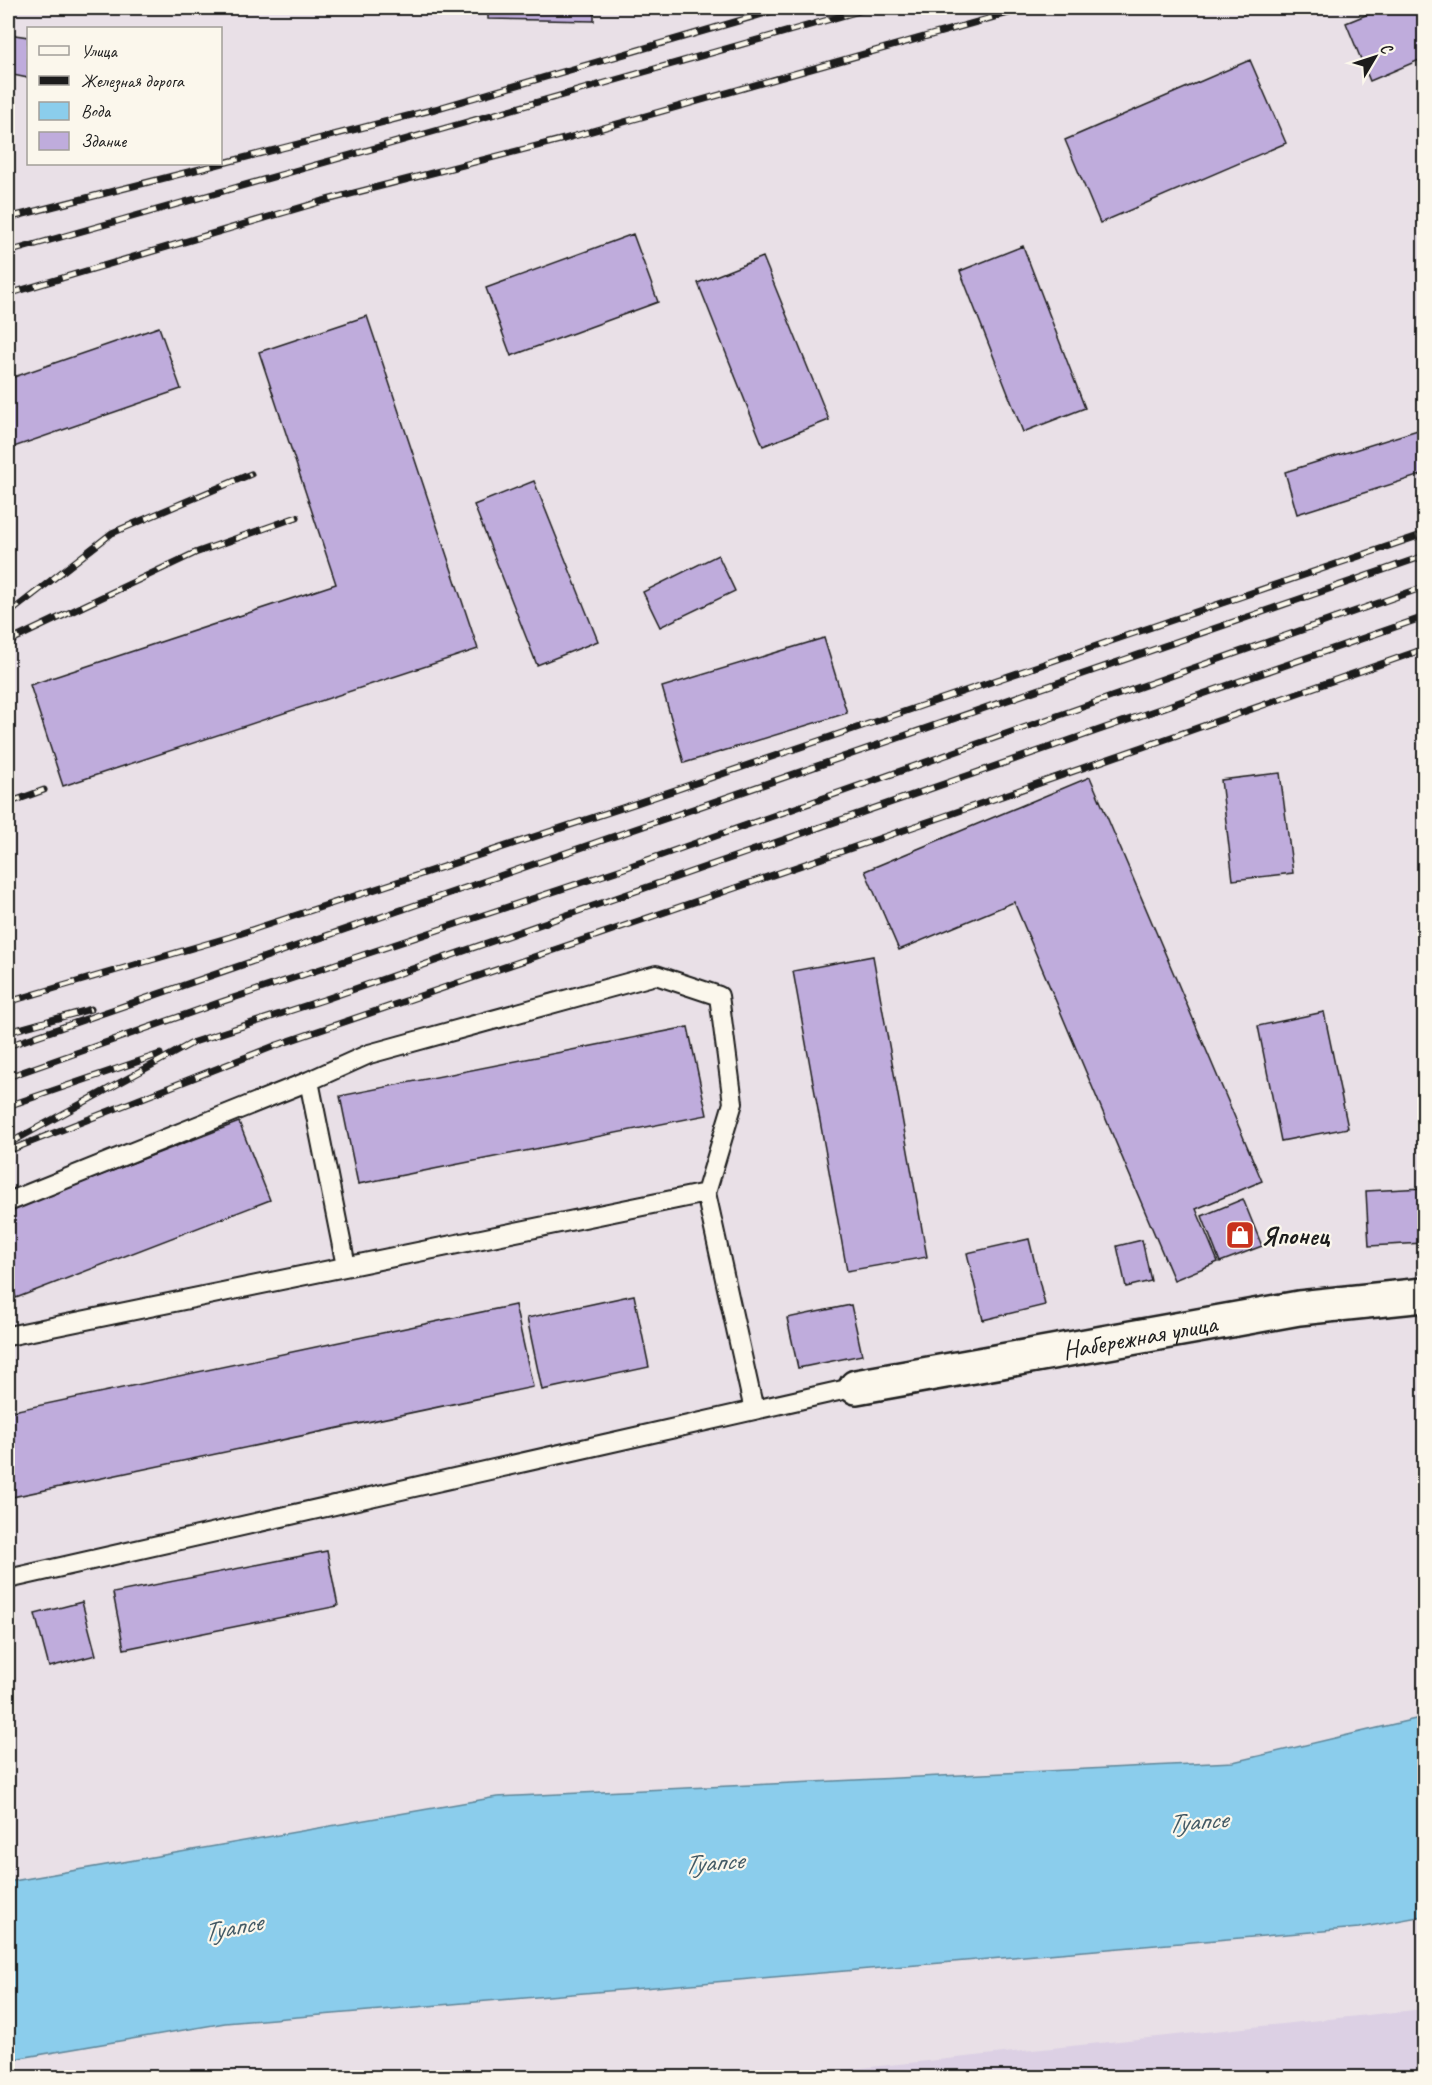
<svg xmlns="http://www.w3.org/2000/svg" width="1432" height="2085" font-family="Caveat,sans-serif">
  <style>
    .built { fill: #dcd0e4 }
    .water { fill: #8bcdec; stroke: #5f8699; stroke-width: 1.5 }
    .building { fill: #bfacdc; stroke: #1c1c1c; stroke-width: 1.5 }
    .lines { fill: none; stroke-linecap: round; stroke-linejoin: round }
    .service-casing { stroke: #1c1c1c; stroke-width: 22 }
    .minor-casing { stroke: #1c1c1c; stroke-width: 38 }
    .service { stroke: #fbf7ec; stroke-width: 18 }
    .minor { stroke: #fbf7ec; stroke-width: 33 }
    .rail-casing { stroke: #1c1c1c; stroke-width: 7 }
    .rail { stroke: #fbf7ec; stroke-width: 4.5; stroke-dasharray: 14; stroke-linecap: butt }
    .labels { text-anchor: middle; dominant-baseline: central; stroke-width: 4.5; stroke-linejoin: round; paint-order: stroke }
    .poi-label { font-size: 26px; font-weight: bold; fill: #1c1c1c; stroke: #fbf7ec; text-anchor: start }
    .street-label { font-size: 26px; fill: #1c1c1c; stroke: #fbf7ec }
    .water-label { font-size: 27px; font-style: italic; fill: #435a65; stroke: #fbf7ec }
  </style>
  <rect width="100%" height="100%" fill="#e9e0e7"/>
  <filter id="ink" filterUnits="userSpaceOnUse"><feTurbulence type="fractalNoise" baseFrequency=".0167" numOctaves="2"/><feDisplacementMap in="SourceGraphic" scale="12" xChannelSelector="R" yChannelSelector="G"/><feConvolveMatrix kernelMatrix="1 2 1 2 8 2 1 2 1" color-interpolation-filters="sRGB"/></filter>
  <g filter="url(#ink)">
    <path class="built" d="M1424,2009V2077H776Z"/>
    <path class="water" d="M1424,1717V1916L1359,1928L225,2023L8,2060V1882L497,1797L1233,1762Z"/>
    <path class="building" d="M488,8H594V21L488,19Z
      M1383,8H1424V58L1370,81L1346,23Z
      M8,34L28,37V78L8,74Z
      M1250,60L1286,143L1100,223L1065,140Z
      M633,234L658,302L511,356L486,288Z
      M1023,246L1085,408L1023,432L960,271Z
      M763,257L829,420L763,446L698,283Z
      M367,316L478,649L63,786L30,685L336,584L259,352Z
      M159,327L181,389L8,449V379Z
      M1424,428V474L1297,514L1285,472Z
      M534,481L598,641L537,665L474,505Z
      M718,555L735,591L660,627L643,592Z
      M824,638L847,713L684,763L662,687Z
      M1280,773L1293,873L1233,880L1221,780Z
      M1090,777L1262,1181L1196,1209L1218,1262L1174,1280L1014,902L899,950L865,871Z
      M873,956L927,1257L847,1271L793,971Z
      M1324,1012L1348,1128L1281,1141L1258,1026Z
      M688,1027L707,1115L358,1184L340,1096Z
      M239,1122L270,1200L16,1298L8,1276V1211Z
      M1424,1188V1243L1369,1246L1366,1191Z
      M1243,1199L1262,1246L1220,1262L1202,1216Z
      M1029,1239L1045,1305L983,1320L967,1253Z
      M1142,1240L1151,1281L1126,1287L1117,1246Z
      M634,1295L649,1367L542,1390L527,1318Z
      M515,1305L533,1387L12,1497L8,1477V1412Z
      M851,1305L862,1355L798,1368L787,1318Z
      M327,1551L338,1606L124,1649L113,1593Z
      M82,1602L96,1655L49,1667L35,1614Z"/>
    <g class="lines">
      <g class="service-casing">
        <path id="service" d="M309,1081L346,1266
          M8,1202L309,1081L369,1054L656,975L719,996L733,1103L706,1193L754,1410
          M8,1336L706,1193
          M8,1579L856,1387"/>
      </g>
      <g class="minor-casing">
        <g id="minor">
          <path id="s1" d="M856,1387L1299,1308L1424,1295"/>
        </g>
      </g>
      <use href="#service" class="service"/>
      <use href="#minor" class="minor"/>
      <g class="rail-casing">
        <path id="rail" d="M8,218L435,109L783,8
          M8,252L870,8
          M8,294L323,201L564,139L1026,8
          M8,614L112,533L251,474
          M8,645L16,638L195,553L297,517
          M8,803L44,790
          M8,1002L230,937L637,803L1424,534
          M8,1032L91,1009
          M8,1046L1424,556
          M8,1077L224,1001L619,870L1424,587
          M8,1106L160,1054
          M8,1144L194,1042L323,1000L1424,617
          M13,1149L277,1045L945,816L1424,649"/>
      </g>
      <use href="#rail" class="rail"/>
    </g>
  </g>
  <defs>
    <g id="shop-square" transform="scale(1.5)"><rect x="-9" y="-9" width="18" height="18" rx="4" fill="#c8321e" stroke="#fbf7ec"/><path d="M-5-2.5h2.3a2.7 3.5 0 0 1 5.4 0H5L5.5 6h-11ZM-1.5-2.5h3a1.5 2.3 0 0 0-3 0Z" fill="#fff"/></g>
  </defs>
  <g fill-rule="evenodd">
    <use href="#shop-square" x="1240" y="1235"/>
  </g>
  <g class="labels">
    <g class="poi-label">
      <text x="1261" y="1235">Японец</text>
    </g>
    <g class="street-label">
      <text stroke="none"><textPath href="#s1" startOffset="288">Набережная улица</textPath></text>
    </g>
    <g class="water-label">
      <text transform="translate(1197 1821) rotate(-5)">Туапсе</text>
      <text transform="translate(713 1862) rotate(-5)">Туапсе</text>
      <text transform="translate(232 1927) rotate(-11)">Туапсе</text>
    </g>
  </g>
  <rect width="1432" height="2085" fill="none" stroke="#fbf7ec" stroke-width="30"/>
  <rect x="15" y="15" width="1402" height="2055" fill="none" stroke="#1c1c1c" stroke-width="2" filter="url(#ink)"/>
  <rect x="27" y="27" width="195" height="138" fill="#fbf7ec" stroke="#a29f99" stroke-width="1.5"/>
  <rect x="39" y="46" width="30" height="9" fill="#fbf7ec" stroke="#a29f99" stroke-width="1.5"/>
  <text x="81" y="57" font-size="18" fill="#1c1c1c">Улица</text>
  <rect x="39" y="76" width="30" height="9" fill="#1c1c1c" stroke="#a29f99" stroke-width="1.5"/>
  <text x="81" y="87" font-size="18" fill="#1c1c1c">Железная дорога</text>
  <rect x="39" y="102" width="30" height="18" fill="#8bcdec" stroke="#a29f99" stroke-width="1.5"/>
  <text x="81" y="117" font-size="18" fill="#1c1c1c">Вода</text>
  <rect x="39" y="132" width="30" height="18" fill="#bfacdc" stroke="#a29f99" stroke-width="1.5"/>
  <text x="81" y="147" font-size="18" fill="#1c1c1c">Здание</text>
  <g transform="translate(1375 57) rotate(51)" stroke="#fbf7ec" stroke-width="4.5" paint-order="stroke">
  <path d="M0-4.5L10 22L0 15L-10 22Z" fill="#1c1c1c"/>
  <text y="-9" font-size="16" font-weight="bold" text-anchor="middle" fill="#1c1c1c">С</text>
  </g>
</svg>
